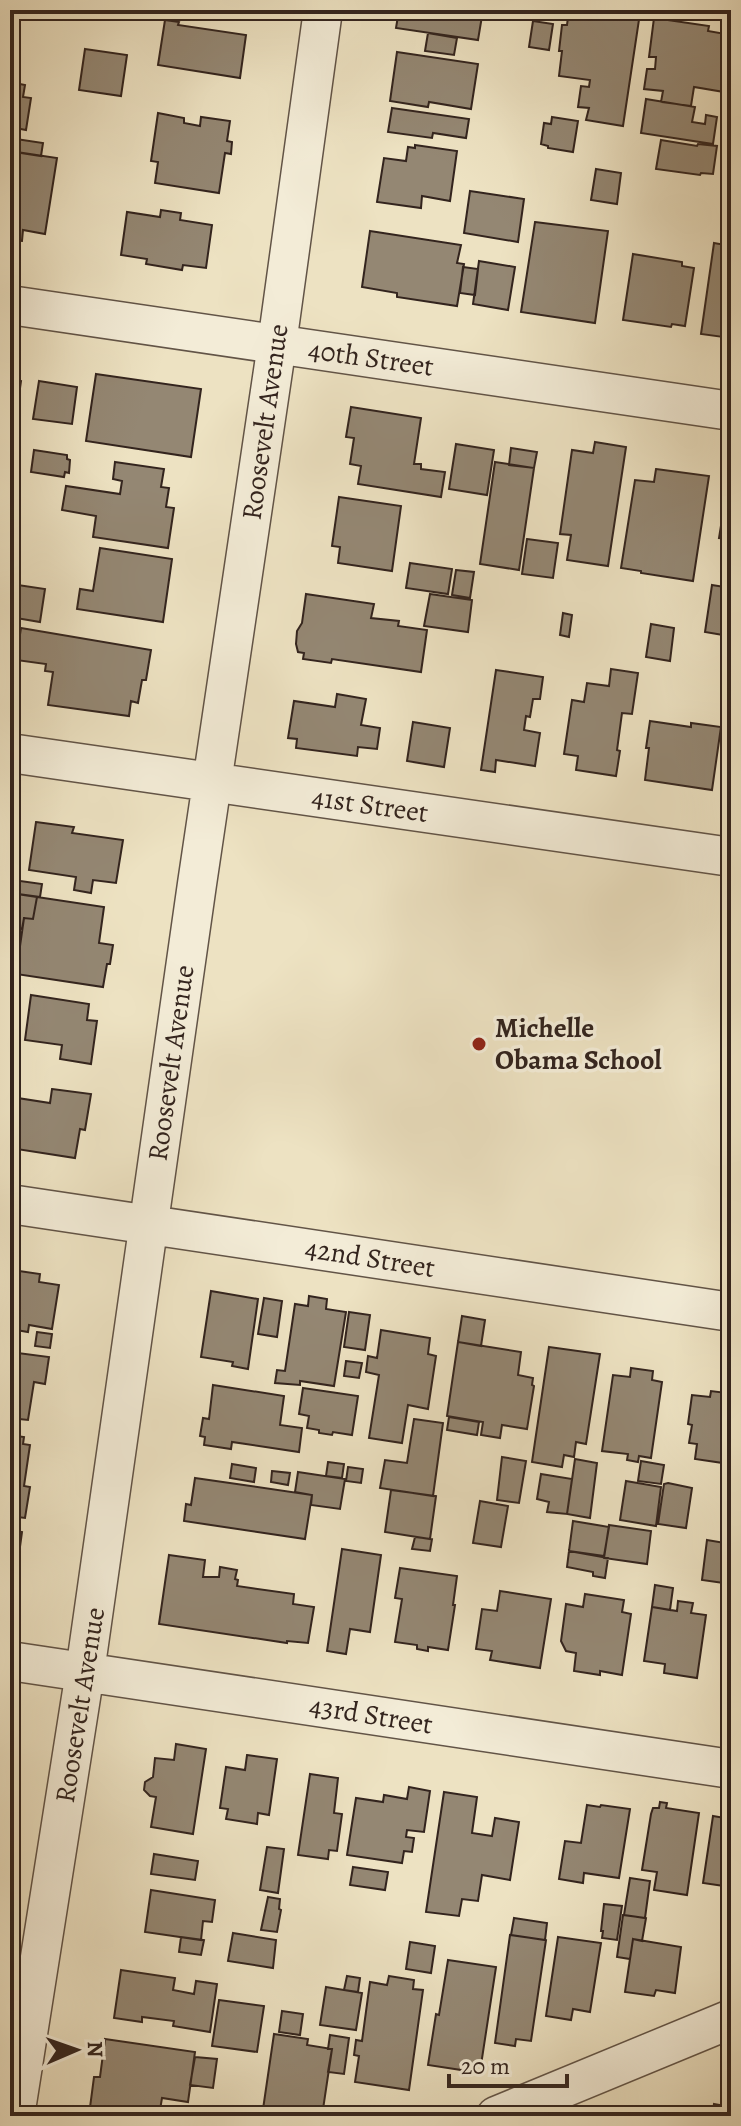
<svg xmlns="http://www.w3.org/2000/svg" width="741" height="2126" font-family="Alegreya,serif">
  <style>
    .building { fill: #948773; stroke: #33241e; stroke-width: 2 }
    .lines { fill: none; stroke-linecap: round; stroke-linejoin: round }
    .minor-casing { stroke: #625447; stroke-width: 41 }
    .minor { stroke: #f3ecd7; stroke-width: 38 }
    .poi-dot { fill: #8f2418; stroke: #f3ecd7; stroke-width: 3 }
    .labels { text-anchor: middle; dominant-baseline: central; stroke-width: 7; stroke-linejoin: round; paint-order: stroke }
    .street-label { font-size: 28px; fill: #33241e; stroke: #f3ecd7 }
    .poi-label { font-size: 28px; font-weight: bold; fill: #33241e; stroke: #f3ecd7; text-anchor: start }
  </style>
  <rect width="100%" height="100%" fill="#ede2c2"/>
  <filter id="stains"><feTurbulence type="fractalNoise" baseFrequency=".0025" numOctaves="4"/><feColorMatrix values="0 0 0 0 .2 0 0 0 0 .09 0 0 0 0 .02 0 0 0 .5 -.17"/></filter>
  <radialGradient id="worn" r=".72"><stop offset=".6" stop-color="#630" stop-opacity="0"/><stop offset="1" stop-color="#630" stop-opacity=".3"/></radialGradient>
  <path class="building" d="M10,10H40L39,19L10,15Z
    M399,10H483L478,40L396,28Z
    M569,10L583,12V10H622L640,13L623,126L586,120L589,108L578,107L581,86L589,87L590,80L559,76L562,51H559L562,25H567Z
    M654,18L709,26L708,31L731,35L724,92L694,87L691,106L661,102L663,91L644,89L647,69H655L656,57H649Z
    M165,20L179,22L178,25L246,35L240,78L158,65Z
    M533,21L553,24L549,50L529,47Z
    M428,33L457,38L454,55L425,51Z
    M85,49L127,55L121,96L79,90Z
    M397,52L478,64L471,109L429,102L428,107L390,101Z
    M10,82L25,85L23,97L31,98L26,130L10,127Z
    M646,99L695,107L692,122L705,124L706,115L717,117L713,144L641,133Z
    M392,108L469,119L466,138L433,133L432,138L388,132Z
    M158,113L184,118V123L200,126L201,117L230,121L227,141L232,142L231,154L225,153L219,193L155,183L158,162L151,161Z
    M552,117L578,121L573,152L548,148V146L541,144L544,123L551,124Z
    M16,139L43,143L41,156L14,152Z
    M661,140L697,146L698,144L717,146L713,174L701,173L700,175L656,169Z
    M415,145L457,151L450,201L422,196L421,208L377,202L384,158L406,161L408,147L415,148Z
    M10,151L57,158L45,234L23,230L22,241L10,240Z
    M596,169L621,173L617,204L591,200Z
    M470,191L524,199L518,242L464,233Z
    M161,210L181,213L180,220L212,225L206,268L183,265L182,270L146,264L147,259L121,255L127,212L160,217Z
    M535,222L608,231L595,323L521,312Z
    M370,231L461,245L457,263L464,264L457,306L397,297V293L362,287Z
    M714,243L731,246V325L725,324L723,337L701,334Z
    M633,254L682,262V266L694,268L685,326L672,324L671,327L623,320Z
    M479,261L515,267L508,310L473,304Z
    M463,267L478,269L475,295L460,293Z
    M96,374L201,389L191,457L86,441Z
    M10,379L21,381L10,459Z
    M39,381L77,387L72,424L33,419Z
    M351,407L421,418L414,464H421V469L445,472L441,497L358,484L361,466L350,464L354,438L346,437Z
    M595,442L626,447L608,566L567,560L571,535L560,534L572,450L593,453Z
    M456,444L494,450L487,495L449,489Z
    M511,448L537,452L534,468L509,465Z
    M34,450L67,455V459L70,460L69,473L65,472L64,477L31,472Z
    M115,462L164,469L161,487L169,488L166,507L174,508L168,548L93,537L96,516L62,510L66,486L120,494L122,481L113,479Z
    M495,462L534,468L519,570L480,564Z
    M656,469L709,476L693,581L641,573V571L621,568L635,480L654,482Z
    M727,488L731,489V539L719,538Z
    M339,497L401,506L392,571L338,563L340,547L332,546Z
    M527,539L558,543L553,578L522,574Z
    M100,548L172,559L163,622L77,609L80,589L93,591Z
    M410,563L452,569L448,594L406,588Z
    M456,570L474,572L470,598L452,595Z
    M11,584L45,589L40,622L10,617Z
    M712,585L731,588L729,636L705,632Z
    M306,594L374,604L371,618L399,621L398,626L427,630L421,672L332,659L331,663L303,659L304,653L298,652L296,644L297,631L302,623Z
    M430,594L472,600L468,632L424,626Z
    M563,613L572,615L569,637L560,635Z
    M651,624L674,628L670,661L646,657Z
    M21,628L151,650L146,680H142L138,703L131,701L129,716L48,705L53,672L45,671L46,664L16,660Z
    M611,669L638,673L632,714L622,713L617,750L620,751L616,776L576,770L578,756L564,754L572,700L584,702L587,683L609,686Z
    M496,670L543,677L540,699H533L530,717L526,716L524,730L540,733L535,766L496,760L495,772L481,770Z
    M337,694L366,699L361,725L380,728L377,749L358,747L357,756L296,748L297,739L288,738L294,701L335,707Z
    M650,721L691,727V723L721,727L712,790L645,780L649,748H646Z
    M413,722L450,728L444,767L407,761Z
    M36,822L74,827L72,833L123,840L116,883L93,880L91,893L74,890L76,877L29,870Z
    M13,880L42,884L40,897L11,893Z
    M10,893L37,897L33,919L24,918L22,929L10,927Z
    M37,897L104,907L99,943L113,945L110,964H107L103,987L16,974L24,918L33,919Z
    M31,995L89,1004L87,1020L97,1021L91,1064L60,1059L62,1045L25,1040Z
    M52,1089L91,1094L85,1130L80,1129L75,1158L10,1148L11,1097L50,1103Z
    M19,1271L40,1274L39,1282L59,1285L52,1329L29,1325L28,1332L10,1329V1275L18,1276Z
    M211,1291L258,1299L248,1369L232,1366L233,1362L201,1357Z
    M309,1296L327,1299L326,1309L346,1312L334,1386L300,1381V1385L275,1383L277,1370L285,1371L295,1304L308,1306Z
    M264,1298L282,1301L277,1337L258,1334Z
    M349,1312L370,1315L365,1350L344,1347Z
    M462,1316L485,1320L481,1346L458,1342Z
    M381,1330L430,1338L428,1354L436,1356L428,1409L408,1405L402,1443L369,1438L379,1375L366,1372L368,1356L377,1358Z
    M37,1332L52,1334L50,1348L35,1346Z
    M458,1342L521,1352L518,1375L533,1378L532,1385L534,1386L527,1429L502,1425L500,1438L481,1435L483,1422L447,1416Z
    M549,1347L600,1354L586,1444L576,1442L574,1457L564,1455L562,1467L532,1462Z
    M10,1352L49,1357L45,1384L34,1382L28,1420L10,1418Z
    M346,1361L362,1363L359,1378L344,1376Z
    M631,1368L653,1371L652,1380L662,1382L651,1458L639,1456L638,1462L627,1460L628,1454L602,1451L613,1375L630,1377Z
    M728,1380L731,1381V1450H725L723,1463L695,1459L697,1444L689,1443L692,1425L688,1424L692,1395L710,1397L711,1391L726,1393Z
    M213,1385L284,1396L280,1425L302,1428L299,1452L232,1442L231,1449L204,1445L205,1437L200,1436L203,1418L209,1419Z
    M303,1388L358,1396L352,1435L333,1432L332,1435L319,1433V1430L307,1428L309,1416L299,1414Z
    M449,1417L479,1422L477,1435L447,1430Z
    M414,1419L443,1423L433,1496L380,1488L385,1460L407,1463Z
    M10,1435L24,1437L23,1444L30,1445L24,1486L30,1487L25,1518L10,1516Z
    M502,1457L526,1461L519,1503L497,1500Z
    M575,1459L597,1463L590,1518L567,1514Z
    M641,1461L664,1465L661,1484L638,1481Z
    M328,1462L344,1464L342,1478L326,1476Z
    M232,1464L256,1468L254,1482L230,1478Z
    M348,1467L363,1469L361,1483L346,1481Z
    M272,1471L290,1473L288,1485L271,1482Z
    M298,1472L345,1479L340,1509L311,1505L312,1495L295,1492Z
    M541,1474L572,1479L567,1514L547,1512L549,1502L537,1499Z
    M195,1478L312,1495L305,1539L184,1521L186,1504L191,1505Z
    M626,1481L661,1487L656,1526L620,1520Z
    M668,1483L692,1488L686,1528L658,1524L664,1484Z
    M391,1490L436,1496L430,1539L385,1532Z
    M480,1501L508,1506L501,1547L473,1543Z
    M573,1521L609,1527L604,1556L569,1551Z
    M609,1525L651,1531L647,1564L604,1558Z
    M10,1530L22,1532L19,1554L12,1553L10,1564Z
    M415,1537L432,1539L430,1551L412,1549Z
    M707,1540L731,1544V1584L702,1580Z
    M342,1549L381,1555L370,1632L350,1629L346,1654L327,1651Z
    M569,1551L608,1558L605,1578L593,1576V1572L567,1567Z
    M169,1555L205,1560L203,1577H219L220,1567L237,1570L235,1579L238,1580L237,1586L294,1594L293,1604L314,1607L308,1643L287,1641V1643L159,1624Z
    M400,1568L457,1576L453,1605H455L448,1650L428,1647V1651L417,1649V1645L395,1642L402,1599L395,1598Z
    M655,1585L673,1588L670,1610L652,1607Z
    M500,1591L551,1599L540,1668L490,1660L492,1651L476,1649L482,1609L497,1611Z
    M585,1594L624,1600L622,1612L631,1614L622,1675L600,1671V1675L574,1671L576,1653L566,1651L561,1641L566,1604L583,1607Z
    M678,1601L693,1603L691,1613L706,1615L697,1678L664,1673L665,1664L644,1661L652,1607L677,1611Z
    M176,1744L206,1749L193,1834L151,1827L156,1797L150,1796L144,1790L145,1782L153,1777L155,1758L174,1760Z
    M247,1755L277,1759L269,1815L258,1813L257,1824L226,1819L228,1809L220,1808L226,1767L245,1770Z
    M310,1774L338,1778L334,1813L342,1814L337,1851L329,1850L328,1859L298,1855Z
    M409,1787L430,1791L424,1832L407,1830L406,1837L414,1838L412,1852L404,1851L402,1863L347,1855L356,1798L383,1802L384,1795L407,1799Z
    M444,1792L477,1797L472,1833L492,1836L495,1818L519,1822L510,1880L482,1875L478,1901L462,1899L459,1916L426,1912Z
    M660,1802L667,1803L666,1808L699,1813L687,1895L654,1890L657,1872L642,1870L651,1814L653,1808H659Z
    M587,1805L600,1807L601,1805L630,1809L619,1878L584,1873L583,1883L559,1879L565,1841L581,1843Z
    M713,1816L731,1819V1887L703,1883Z
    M267,1847L284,1849L278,1893L260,1890Z
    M154,1854L198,1861L195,1880L151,1874Z
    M353,1867L388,1872L385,1890L350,1885Z
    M630,1878L650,1881L645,1918L624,1915Z
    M151,1890L215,1900L212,1922L203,1921L201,1940L145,1932Z
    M268,1897L280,1899L279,1909L281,1910L277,1932L261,1930Z
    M604,1904L622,1906L617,1940L602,1938L603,1931H601Z
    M623,1915L646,1918L642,1941L633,1939L630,1959L617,1957Z
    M514,1918L547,1923L545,1940L511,1935Z
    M233,1933L276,1940L273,1968L228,1961Z
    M510,1935L546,1940L531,2041L516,2039L515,2046L495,2043Z
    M181,1937L204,1940L201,1955L179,1952Z
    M558,1937L601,1943L590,2012L573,2009L571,2020L546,2016Z
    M633,1939L681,1947L675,1993L656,1990L654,1996L625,1992Z
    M410,1942L435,1946L431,1973L406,1969Z
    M448,1960L496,1967L481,2065L469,2063L468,2071L428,2065L436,2014L439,2015Z
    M121,1970L175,1978L173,1990L194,1994L196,1981L217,1984L210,2032L173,2026L174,2021L142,2017V2022L114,2018Z
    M347,1976L360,1978L358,1992L344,1990Z
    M389,1976L414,1980L413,1989L423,1990L409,2090L355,2082L359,2056L354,2055L356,2040L362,2041L370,1982L387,1985Z
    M326,1987L362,1993L356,2030L320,2025Z
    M219,2000L264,2006L257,2052L212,2046Z
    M282,2011L303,2014L300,2035L279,2032Z
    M274,2034L308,2039L307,2045L332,2049L322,2116H262Z
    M330,2035L349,2038L344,2074L328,2072L332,2049H328Z
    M105,2039L195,2052L188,2102L162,2098L159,2116L89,2115L94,2077H100Z
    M195,2057L217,2059L213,2088L190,2085Z
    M714,2104L731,2107V2116H712Z"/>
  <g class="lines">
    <g class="minor-casing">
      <path id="minor" d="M10,305L731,411
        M10,753L731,857
        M10,1204L731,1312
        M10,1661L731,1769
        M15,2116L85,1672L197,884L277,344L323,10
        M496,2116L731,2019"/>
    </g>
    <use href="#minor" class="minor"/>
  </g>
  <circle class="poi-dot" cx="479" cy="1044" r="8"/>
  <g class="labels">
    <g class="street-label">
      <text transform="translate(371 358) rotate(8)">40th Street</text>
      <text transform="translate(265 422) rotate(-82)">Roosevelt Avenue</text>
      <text transform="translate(370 805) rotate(8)">41st Street</text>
      <text transform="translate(171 1063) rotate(-82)">Roosevelt Avenue</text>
      <text transform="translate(370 1258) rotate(9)">42nd Street</text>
      <text transform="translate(80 1705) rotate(-81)">Roosevelt Avenue</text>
      <text transform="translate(371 1715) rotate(9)">43rd Street</text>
    </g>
    <g class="poi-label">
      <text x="495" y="1028">Michelle<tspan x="495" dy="32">Obama School</tspan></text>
    </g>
  </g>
  <rect width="741" height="2126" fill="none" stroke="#ede2c2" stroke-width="40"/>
  <rect x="12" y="12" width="717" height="2102" fill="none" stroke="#33241e" stroke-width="4"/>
  <rect x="20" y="20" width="701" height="2086" fill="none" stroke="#33241e" stroke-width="2"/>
  <g transform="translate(76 2050) rotate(88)" stroke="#f3ecd7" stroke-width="6" paint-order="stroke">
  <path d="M0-6L14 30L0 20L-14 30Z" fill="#33241e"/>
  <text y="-12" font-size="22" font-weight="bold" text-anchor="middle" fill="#33241e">N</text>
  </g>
  <path d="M449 2074v12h118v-12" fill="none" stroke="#33241e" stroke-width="4"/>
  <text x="461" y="2074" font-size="24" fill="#33241e" stroke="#f3ecd7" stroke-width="6" paint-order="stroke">20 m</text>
  <rect width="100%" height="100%" filter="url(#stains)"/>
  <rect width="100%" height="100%" fill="url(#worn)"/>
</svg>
